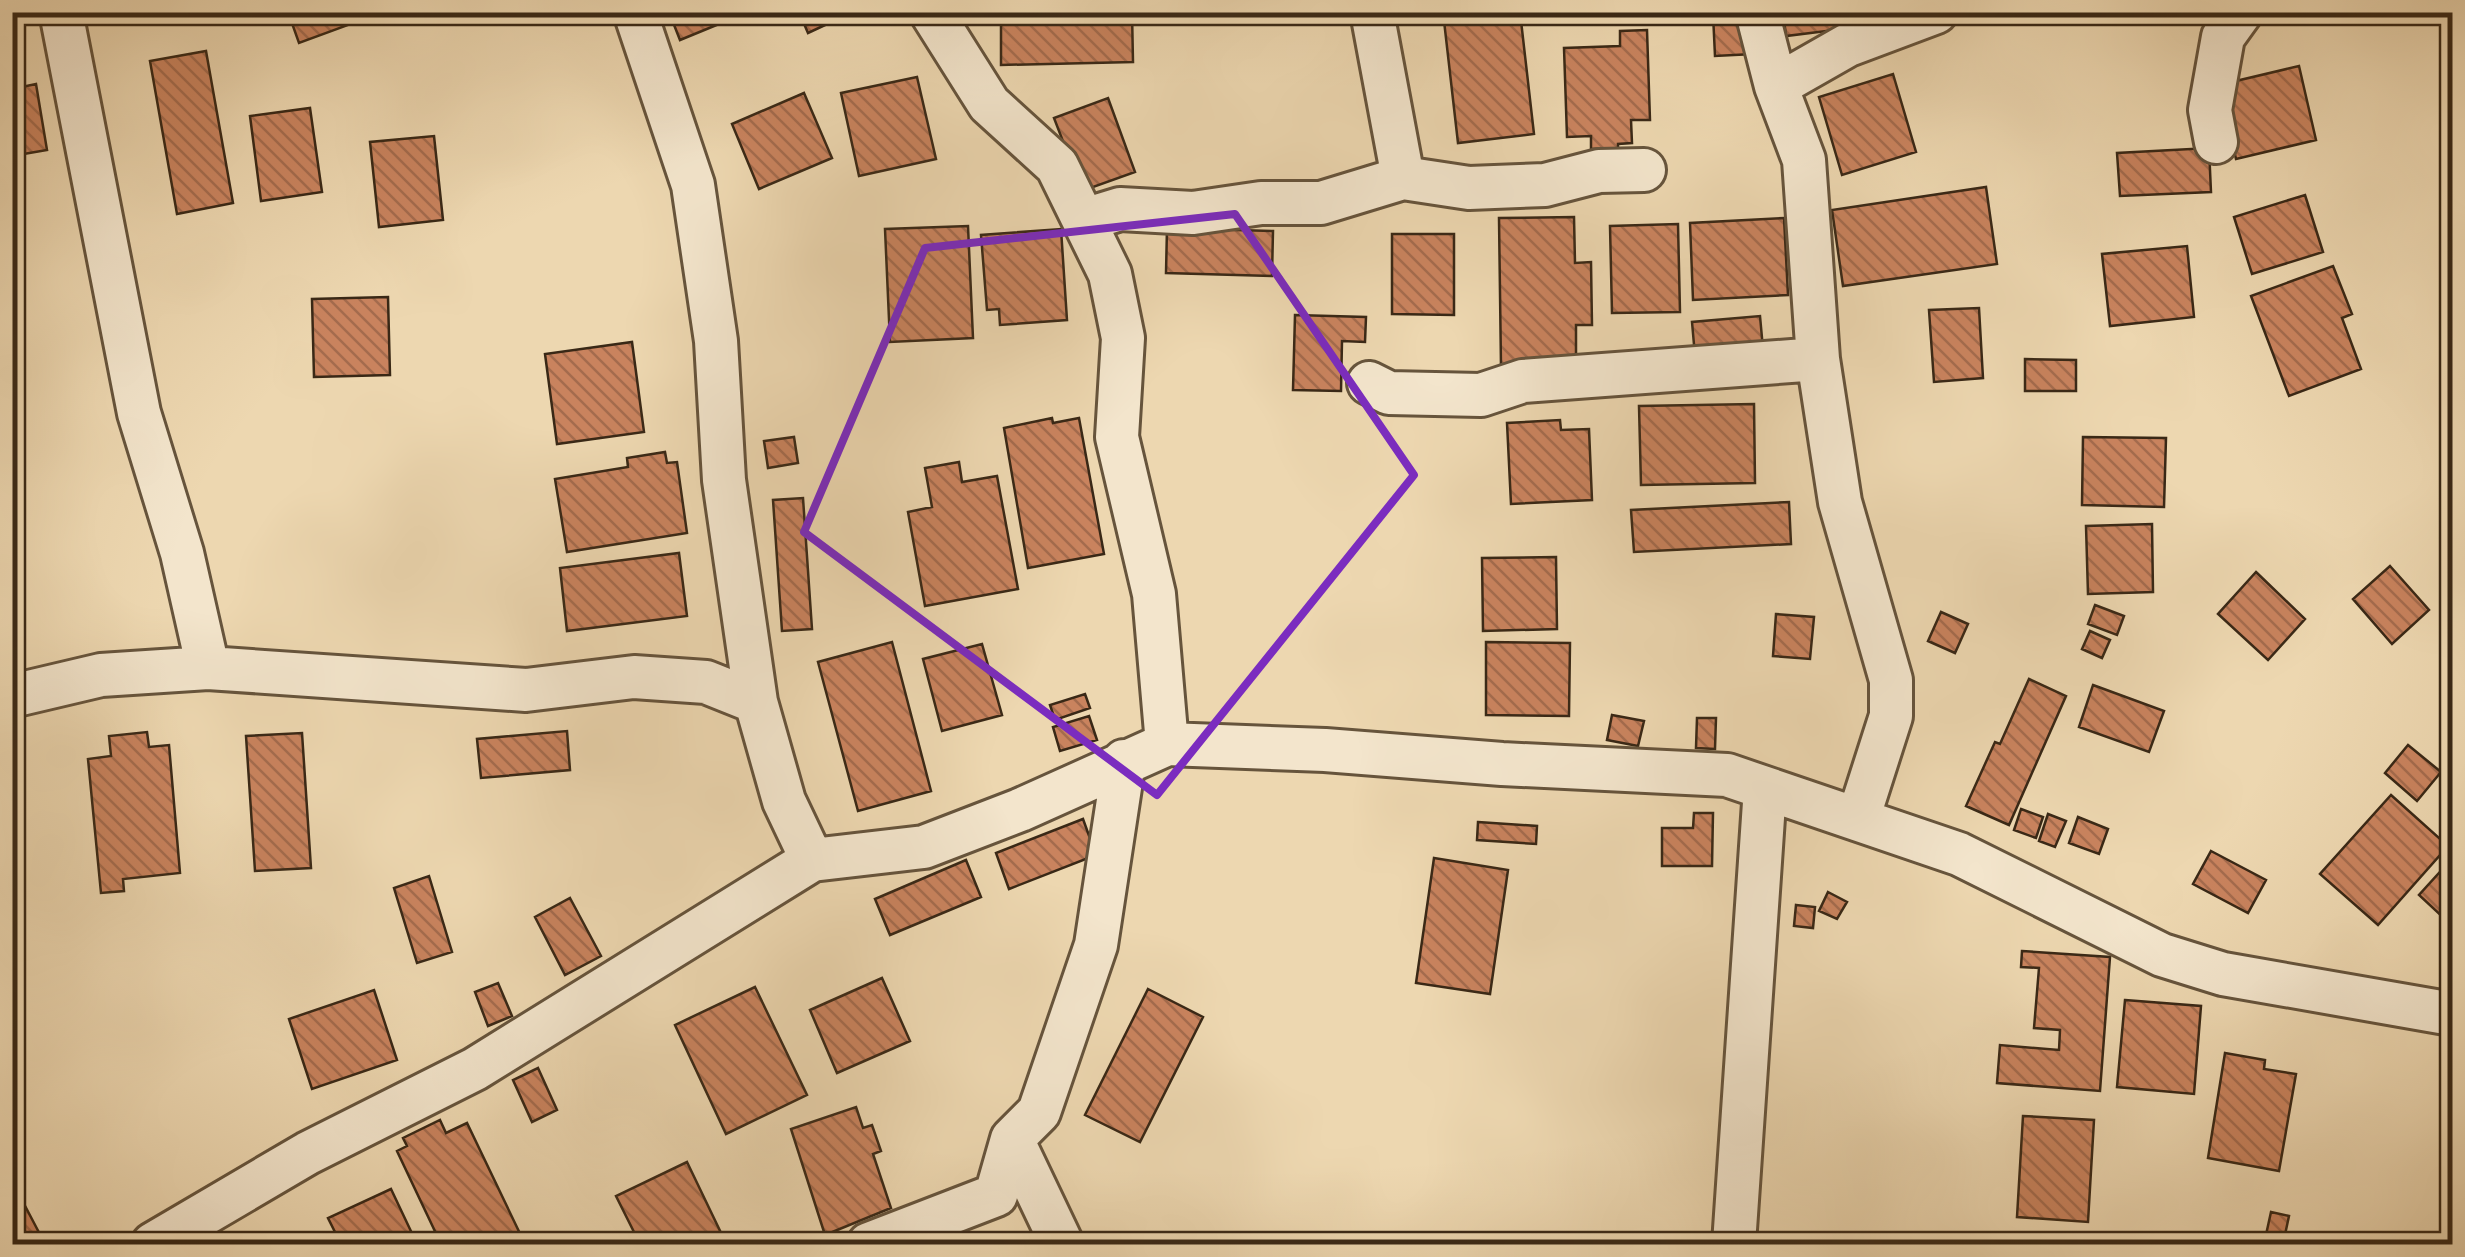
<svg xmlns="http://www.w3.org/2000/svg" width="2465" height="1257" font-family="'IM FELL Double Pica',serif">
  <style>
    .building { fill: url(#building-back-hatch); stroke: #392816; stroke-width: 2.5 }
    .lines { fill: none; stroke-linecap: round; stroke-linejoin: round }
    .minor-casing { stroke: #66543c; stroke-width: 48 }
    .minor { stroke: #f3e5cc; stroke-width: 42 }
    .marked { fill: none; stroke: #7b2cbf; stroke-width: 8; stroke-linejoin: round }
  </style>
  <defs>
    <pattern id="building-back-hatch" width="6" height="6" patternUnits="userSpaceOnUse" patternTransform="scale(2.5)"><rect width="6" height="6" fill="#c9835e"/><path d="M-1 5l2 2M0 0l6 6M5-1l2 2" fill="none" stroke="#a46b4d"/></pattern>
  </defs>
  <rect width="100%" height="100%" fill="#edd7b0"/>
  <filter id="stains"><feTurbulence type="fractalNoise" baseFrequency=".002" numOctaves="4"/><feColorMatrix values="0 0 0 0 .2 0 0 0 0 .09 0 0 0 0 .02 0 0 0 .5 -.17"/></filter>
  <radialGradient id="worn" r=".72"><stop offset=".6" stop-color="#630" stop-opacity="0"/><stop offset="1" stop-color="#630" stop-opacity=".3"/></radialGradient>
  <path class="building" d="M288,12H378V14L299,43Z
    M669,12H714L719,24L680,40Z
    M799,12H853L808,33Z
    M1001,12H1132L1133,62L1001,65Z
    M1443,12H1520L1534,134L1458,143Z
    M1661,12H1750L1753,54L1715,56L1713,14L1661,17Z
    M1783,12H1857L1859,27L1786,36Z
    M1647,30L1650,120H1631L1632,143L1618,144V148L1591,149V136L1567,137L1564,48L1620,46V31Z
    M206,51L233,203L177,214L150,61Z
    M2299,66L2316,140L2236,159L2219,85Z
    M1893,74L1916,152L1842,175L1819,97Z
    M917,77L936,159L859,176L841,93Z
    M36,84L47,150L12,156V89Z
    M804,93L832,158L759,189L732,124Z
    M1108,98L1135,172L1082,191L1054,118Z
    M310,108L322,192L261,201L250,116Z
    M434,136L443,220L379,227L370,142Z
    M2209,148L2211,192L2120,196L2117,153Z
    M1986,187L1997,264L1843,286L1832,210Z
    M2305,195L2323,252L2252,274L2234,217Z
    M1574,217L1575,263L1591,262L1592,325H1576V366L1501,367L1499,218Z
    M1784,218L1788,295L1693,300L1690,223Z
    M1678,224L1680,312L1612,313L1610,226Z
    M968,226L973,338L890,342L885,229Z
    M1167,228L1273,231L1272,276L1166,273Z
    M1061,229L1067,320L1000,325L999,309L987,310L981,235Z
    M1392,234H1454V315L1392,314Z
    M2187,246L2194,317L2110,326L2102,254Z
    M2333,266L2352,314L2342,318L2361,369L2289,396L2251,296Z
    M388,297L390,375L314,377L312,299Z
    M1979,308L1983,378L1934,382L1929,310Z
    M1295,315L1366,317L1365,342L1342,341L1341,391L1293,390Z
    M1760,316L1763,349L1695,356L1692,322Z
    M632,342L644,432L557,444L545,354Z
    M2025,359L2076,360V391H2025Z
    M1754,404L1755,483L1641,485L1639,406Z
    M1052,418L1053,423L1079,418L1104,554L1028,568L1004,428Z
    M1560,420L1561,430L1589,429L1592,500L1511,504L1507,423Z
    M794,437L798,463L768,468L764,441Z
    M2083,437L2166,438L2164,507L2082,505Z
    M665,452L667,463L677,462L687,533L567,552L555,479L628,467L627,458Z
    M959,462L962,482L997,476L1018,589L925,606L908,512L932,507L925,468Z
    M803,498L812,629L782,631L773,500Z
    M1789,502L1791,544L1634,552L1631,510Z
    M2152,524L2153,592L2088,594L2086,526Z
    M679,553L687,616L567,631L560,568Z
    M1556,557L1557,629L1483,631L1482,558Z
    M2390,566L2429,610L2392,644L2353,599Z
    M2256,572L2305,619L2268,660L2218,614Z
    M2095,605L2124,616L2117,635L2088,624Z
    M1941,612L1968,624L1955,653L1928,641Z
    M1776,614L1814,617L1810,659L1773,656Z
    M2090,631L2110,640L2102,658L2082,649Z
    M892,642L931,791L858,811L818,662Z
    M1486,642L1570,643L1569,716L1486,715Z
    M982,644L1002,715L942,731L923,659Z
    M2029,679L2066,696L2009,825L1966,806L1995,742L2000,744Z
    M2093,685L2164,711L2149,752L2079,727Z
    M1085,694L1090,708L1055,720L1050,705Z
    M1612,715L1644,721L1638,746L1607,740Z
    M1089,716L1097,740L1060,751L1053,727Z
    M1697,718H1716L1715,749L1696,748Z
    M567,731L570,770L481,778L477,739Z
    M147,732L149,747L169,745L180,873L123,879L124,891L101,893L88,759L111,756L109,736Z
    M302,733L311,868L255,871L246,736Z
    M2408,745L2441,772L2417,801L2385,773Z
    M2391,795L2448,846L2378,925L2320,874Z
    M2021,809L2043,817L2036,838L2014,830Z
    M1694,813H1713L1712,866H1662V828H1693Z
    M2048,814L2066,821L2055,847L2039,841Z
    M2078,817L2108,829L2099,854L2069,843Z
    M1083,819L1096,855L1009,889L996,853Z
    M1478,822L1537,826L1536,844L1477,840Z
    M2211,851L2266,880L2248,913L2193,884Z
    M1434,858L1508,870L1490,994L1416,983Z
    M966,860L981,897L890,935L875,899Z
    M2448,863L2452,867V917L2448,922L2419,895Z
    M429,876L452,952L417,963L394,888Z
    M1828,892L1847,902L1837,919L1819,911Z
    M570,898L601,956L565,975L535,917Z
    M1796,905L1815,907L1813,928L1794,926Z
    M2022,951L2110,957L2100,1091L1997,1083L2000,1045L2059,1050L2060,1030L2034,1028L2039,968L2021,967Z
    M882,978L910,1041L837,1073L810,1010Z
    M498,983L512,1016L488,1026L475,992Z
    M755,987L807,1095L726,1134L675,1025Z
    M1148,989L1203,1017L1140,1142L1085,1115Z
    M374,990L397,1060L312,1089L289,1019Z
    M2125,1000L2201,1006L2194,1094L2117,1087Z
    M2225,1053L2265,1060L2264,1069L2296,1074L2279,1171L2208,1158Z
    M538,1068L557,1110L532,1122L513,1080Z
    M856,1107L863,1128L872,1125L881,1151L873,1154L891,1208L825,1235L791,1129Z
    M2023,1116L2094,1120L2088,1222L2017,1217Z
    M440,1120L446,1133L467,1123L525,1244H441L397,1151L407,1146L403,1138Z
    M687,1162L722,1235L703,1244H640L616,1196Z
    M12,1181L45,1244H12Z
    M391,1189L417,1244H341L328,1218Z
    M2271,1212L2289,1216L2283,1244H2264Z"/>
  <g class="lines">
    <g class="minor-casing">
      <path id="minor" d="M61,12L139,413L182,553L208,668
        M635,12L693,185L716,341L724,480L756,702
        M931,12L989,104L1057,166L1110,274L1123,338L1117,437L1154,594L1167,744
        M1372,12L1403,178L1469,188L1545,185L1599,171L1644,170
        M1757,12L1776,86L1804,160L1818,359L1840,502L1891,680V716L1858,819
        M1776,86L1848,45L1936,12
        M2216,142L2210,110L2223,37L2241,12
        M1084,220L1120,209L1193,213L1261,203H1321L1403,178
        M1369,383L1389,393L1481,395L1523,381L1818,359
        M12,696L101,675L208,668L526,690L634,677L706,682L756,702L784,801L812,860L924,847L1020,810L1167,744L1325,750L1502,764L1727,775L1959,854L2162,955L2223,974L2452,1014
        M1012,1139L1062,1244
        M153,1244L308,1153L475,1069L812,860
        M869,1244L996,1195L1012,1139L1039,1112L1096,945L1124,761
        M1734,1244L1765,788"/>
    </g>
    <use href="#minor" class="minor"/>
  </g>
  <path class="marked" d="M1235,214L1414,475L1157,795L804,532L925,248Z"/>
  <rect width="2465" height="1257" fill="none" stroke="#edd7b0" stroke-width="50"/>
  <rect x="15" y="15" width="2435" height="1227" fill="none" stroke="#392816" stroke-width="5"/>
  <rect x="25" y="25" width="2415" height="1207" fill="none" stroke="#392816" stroke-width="2.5"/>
  <rect width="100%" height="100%" filter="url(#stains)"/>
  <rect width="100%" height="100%" fill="url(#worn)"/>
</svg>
